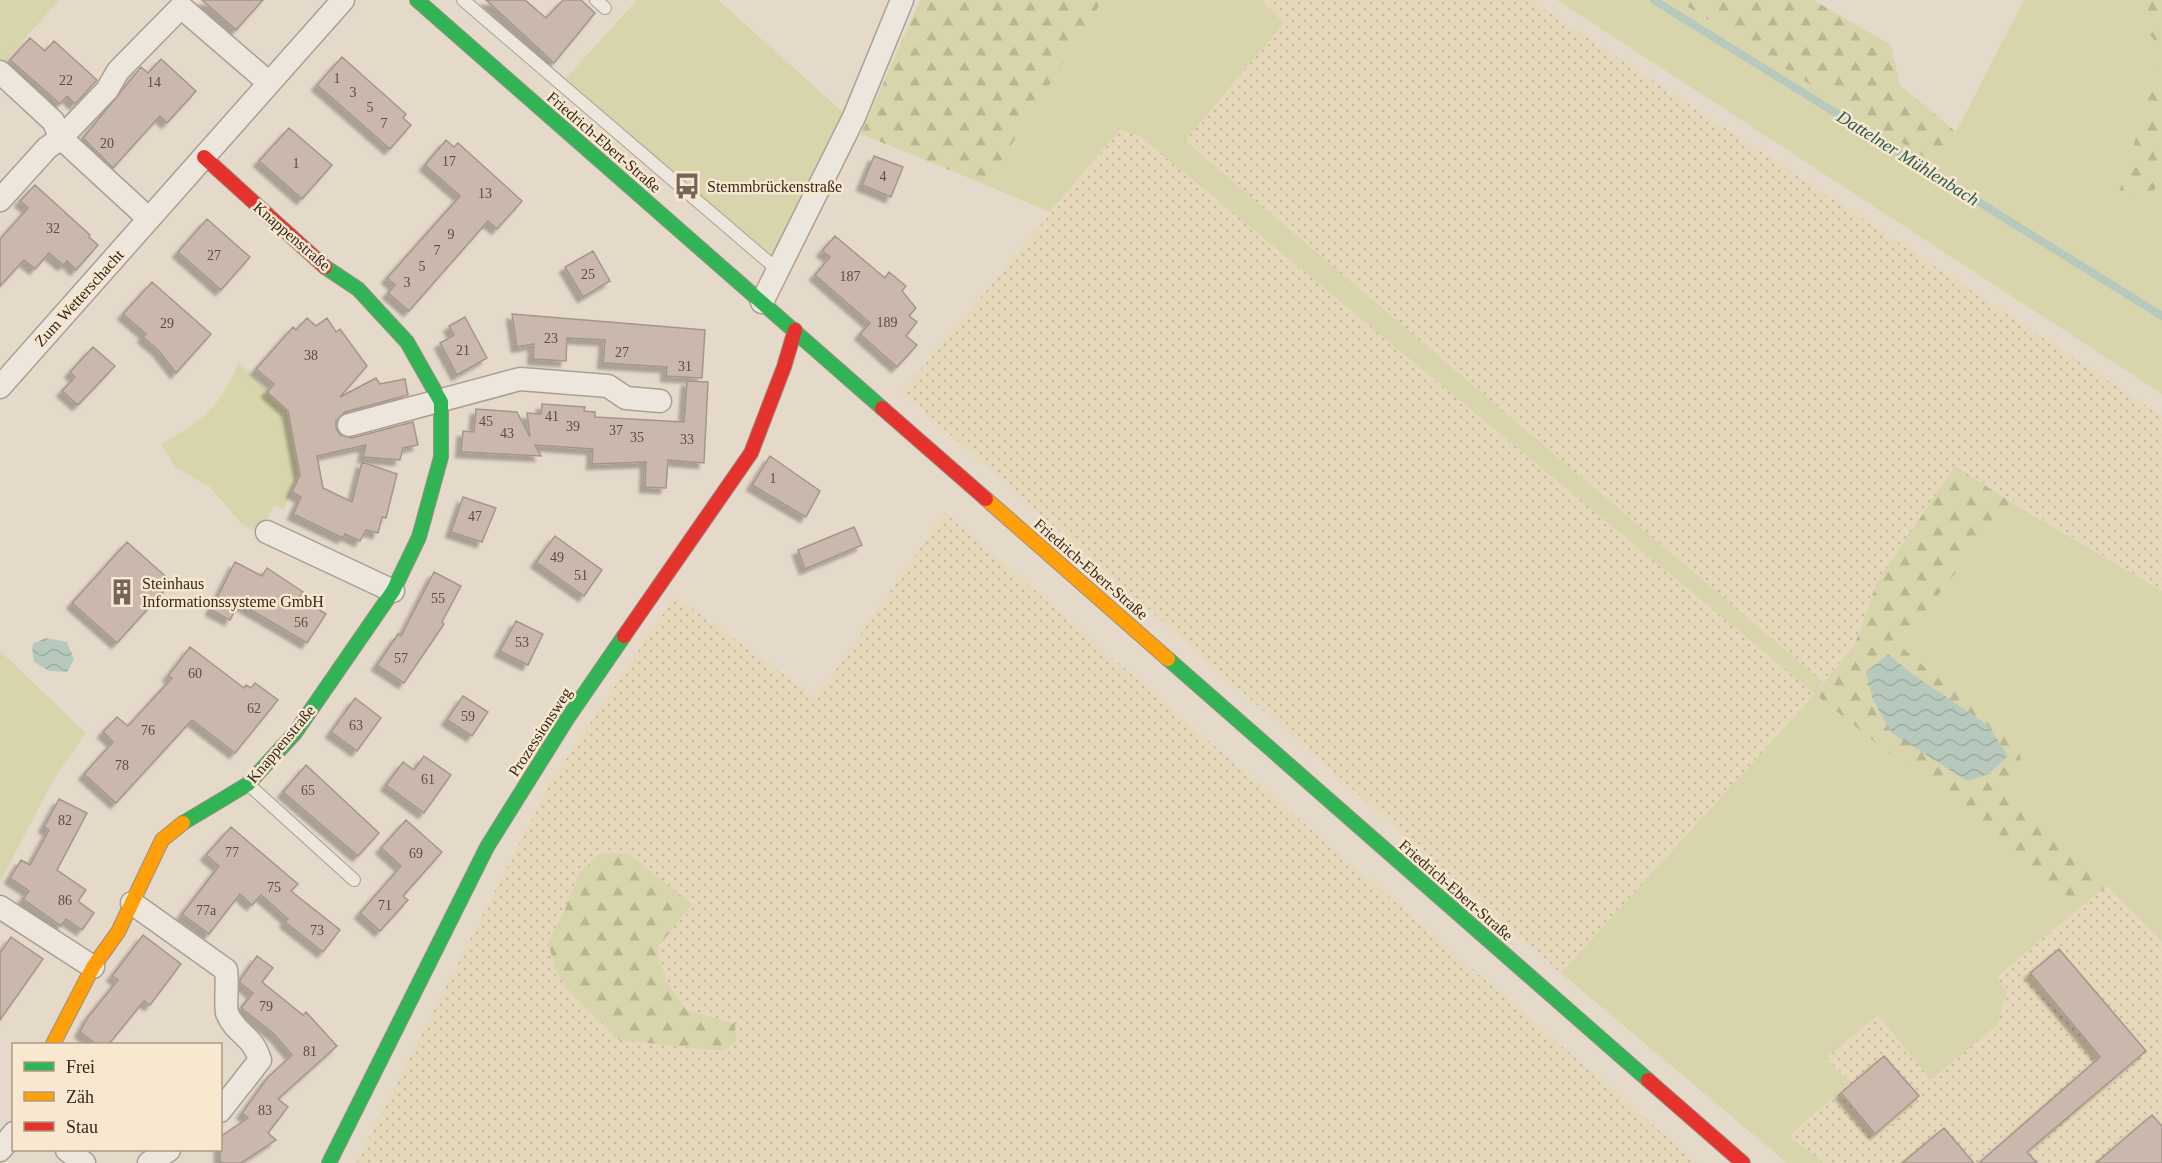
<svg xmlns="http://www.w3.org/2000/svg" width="2162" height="1163" font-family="'Times New Roman',serif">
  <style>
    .farmland { fill: url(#farmland-dots); fill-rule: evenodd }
    .green { fill: #d8d4ab }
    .forest { fill: url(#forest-firs); fill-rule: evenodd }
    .water { fill: url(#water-waves) }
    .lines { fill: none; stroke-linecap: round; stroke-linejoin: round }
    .stream { stroke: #b6c9bc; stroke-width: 8 }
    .building { fill: #c9b8ab; stroke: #a5958a; stroke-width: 1.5; filter: url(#shadow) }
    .lane-casing { stroke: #aa9f94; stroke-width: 14 }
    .street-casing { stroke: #aa9f94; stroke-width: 25 }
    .fast-casing { stroke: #9a8f84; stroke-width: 16 }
    .slow-casing { stroke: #9a8f84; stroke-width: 16 }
    .jam-casing { stroke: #9a8f84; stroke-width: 16 }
    .lane { stroke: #ede6dd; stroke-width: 12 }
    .street { stroke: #ede6dd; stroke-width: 22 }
    .fast { stroke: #30b455; stroke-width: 14 }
    .slow { stroke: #ff9f0a; stroke-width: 14 }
    .jam { stroke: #e5322d; stroke-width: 14 }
    .labels { text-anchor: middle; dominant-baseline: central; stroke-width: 5; stroke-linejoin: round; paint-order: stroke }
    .number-label { font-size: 14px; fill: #5c4b40 }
    .street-label { font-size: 16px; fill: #38271c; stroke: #f7e8cf }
    .poi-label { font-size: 16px; fill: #38271c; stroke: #f7e8cf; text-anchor: start }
    .water-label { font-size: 18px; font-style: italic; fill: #2a5952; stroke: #f7e8cf }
  </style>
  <defs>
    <pattern id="farmland-dots" width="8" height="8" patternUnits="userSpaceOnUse" patternTransform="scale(1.5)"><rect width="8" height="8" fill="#e6d8ba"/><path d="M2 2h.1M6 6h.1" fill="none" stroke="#c6b99f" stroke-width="1.8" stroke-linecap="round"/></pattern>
    <pattern id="forest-firs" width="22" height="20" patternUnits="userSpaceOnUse" patternTransform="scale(1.5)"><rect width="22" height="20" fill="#d8d4ab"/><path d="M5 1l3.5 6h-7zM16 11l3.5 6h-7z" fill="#bab693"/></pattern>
    <pattern id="water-waves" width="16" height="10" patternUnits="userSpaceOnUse" patternTransform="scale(1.5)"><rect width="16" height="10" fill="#b6c9bc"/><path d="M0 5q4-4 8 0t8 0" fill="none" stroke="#9dada1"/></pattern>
    <filter id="shadow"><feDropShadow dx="-5.5" dy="5.5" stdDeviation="1.5" flood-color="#0004"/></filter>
  </defs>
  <rect width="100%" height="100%" fill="#e5daca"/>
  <path class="farmland" d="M1261,0H1530L2162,416V591L1955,466L1877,582L1855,644L1823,682L1184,141L1284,23Z
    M1121,129L1140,136L1815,694L1561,973L902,392Z
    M945,513L1697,1163H356L549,785L675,596L816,698ZM579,873L692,904L657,948L666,982L688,1010L735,1024L573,996L556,971L548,942L564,912Z
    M2108,885L2162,942V1163H1824L1789,1136L1850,1082L1826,1058L1878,1015L1931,1080L1995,977Z"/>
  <path class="green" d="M0,0H59L3,63L0,60Z
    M637,0H718L843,112L771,257L566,78Z
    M1103,0H1261L1284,23L1185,141L1823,682L1816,694L2081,907L1996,977L2007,991L1997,1025L1931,1080L1878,1015L1826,1058L1850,1082L1789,1136L1824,1163H1787L1561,973L1815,694L1140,136L1120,130L1050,212L986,185Z
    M1557,0H1677L1942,168L1956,132L2024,0H2152L2141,27L2162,47V53L2119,191L2152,201L2162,158V394Z
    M239,362L287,410L300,475L283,510L274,505L260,533L243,525L209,486L176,468L161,444C201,424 222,404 239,362Z
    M2011,502L2162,591V942L2012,788L2021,764L2019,746L1899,645Z
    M0,651L86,733L54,779L0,882Z"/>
  <path class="forest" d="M920,0H1103L986,185L861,134Z
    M1677,0H1813L1891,45L1900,85L1956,132L1942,168Z
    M2152,0H2162V47L2141,27Z
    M2162,53V158L2152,201L2119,192Z
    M1955,466L2011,502L1899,645L2019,746L2021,764L2012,788L2108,885L2081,907L1815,694L1855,644L1877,582ZM1888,654L1915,676L1866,672Z
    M601,853L629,854L692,904L657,948L666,982L687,1010L735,1024L736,1041L723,1051L620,1040L573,996L556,971L548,942L564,912L579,873Z"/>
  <path class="water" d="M46,638L67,642L74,659L67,672L49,671L34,662L32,647L34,643Z
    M1888,654L1915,676L1988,725L2008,756L1989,774L1967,781L1892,733L1873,700L1866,672Z"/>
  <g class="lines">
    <path class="stream" d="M1654,0L2162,316"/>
  </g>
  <path class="building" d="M202,0H263L236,30Z
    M486,0H525L546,18L563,0H581L595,13L554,63Z
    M30,38L45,51L54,41L97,80L75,104L67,96L60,104L10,60Z
    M342,57L406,114L403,118L411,125L390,149L317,85Z
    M161,59L196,91L167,123L160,116L113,168L83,138L141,67L148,73Z
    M289,128L332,165L302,199L259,161Z
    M446,140L454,147L458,143L522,201L497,229L488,221L409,311L388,293L395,285L387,278L460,196L425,165Z
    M874,156L903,167L891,197L862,185Z
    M35,185L90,235L89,237L98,245L76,270L67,261L63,265L49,253L35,269L24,260L0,286V239L28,208L20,201Z
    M207,219L250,257L221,290L178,252Z
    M835,236L885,278L889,272L906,286L902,291L916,308L909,316L917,322L906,336L917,345L897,367L860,334L870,323L815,275L830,257L822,251Z
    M593,251L610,281L583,297L565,267Z
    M152,282L211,334L176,373L159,351L143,337L146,334L123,314Z
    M512,314L705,330L702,378L666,376L667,367L603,363L605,340L567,338L566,361L533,359L534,344L517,347Z
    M465,317L487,358L457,375L440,343L454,335L449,326Z
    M307,318L316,326L327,318L336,332L340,329L367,366L340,397L376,378L380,384L405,379L408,395L345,412L336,421V428L340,435L352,438L413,422L418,445L403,448L400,460L363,457L366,445L317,456L323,488L352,502L362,462L397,474L386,518L382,517L378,533L366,530L360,541L345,534L343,538L293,514L301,497L292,492L300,475L288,411L267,392L274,384L256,369L293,327L296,330Z
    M93,347L115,366L78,405L62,391L75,377L70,372Z
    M687,381L708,382L704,463L668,460L666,488L645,487L646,462L592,464L593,449L535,445L541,456L461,452L463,431L474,432L476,409L517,412L530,437L527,413L541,414L542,404L585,407L584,411L595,412V417L684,422Z
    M770,456L820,491L806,517L752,485Z
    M463,497L496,508L482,542L451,532Z
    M854,527L862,545L805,569L798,550Z
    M555,536L602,570L584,596L536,562Z
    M127,542L172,582L117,643L72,603Z
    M235,562L262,576L267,568L303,592L300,597L326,614L307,643L239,603L230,620L211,610Z
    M434,572L461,586L442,622L444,624L404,683L377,665L398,634L401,636Z
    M516,621L543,634L528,665L500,651Z
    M190,647L244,688L246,685L251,688L255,683L278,700L235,753L192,720L116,803L84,774L113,742L103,732L117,717L128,726L172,678L168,676Z
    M463,696L488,712L472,736L447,720Z
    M355,698L381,718L357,751L331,732Z
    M424,756L451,775L424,813L386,785L403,762L414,770Z
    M306,765L379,833L358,856L283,792Z
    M59,799L87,813L57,870L86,890L78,901L94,913L82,930L66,919L61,926L23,899L29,891L10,878L21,860L30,865L49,830L44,827Z
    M406,820L442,852L403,896L408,900L380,931L360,913L401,866L381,848Z
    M231,827L298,884L291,891L340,930L323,952L285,922L288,919L261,895L252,905L240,894L209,934L182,914L219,866L206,855Z
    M143,935L181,964L150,1005L144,1001L109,1044H96L80,1032L88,1017L118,980L112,976Z
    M11,937L43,959L0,1020V953Z
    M2059,949L2146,1051L2027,1152L2037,1163H1979L2100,1057L2030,973Z
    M257,956L273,968L262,982L303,1015L306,1012L337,1046L278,1099L288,1107L268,1133L276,1140L241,1163H220V1137L248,1118L242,1113L268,1077L292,1055L274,1034L241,1008L253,993L240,983V980Z
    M1884,1056L1919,1096L1875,1134L1841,1093Z
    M2152,1115L2162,1126V1163H2096Z
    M1944,1128L1974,1163H1902Z"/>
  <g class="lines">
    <g class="lane-casing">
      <path id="lane" d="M463,0L779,271
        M596,0L605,8
        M249,785L354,880"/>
    </g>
    <g class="street-casing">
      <path id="street" d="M0,72L53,121L61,138L47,148L0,200
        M149,219L61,138L107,90L118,71L181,7L268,82
        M762,302L854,117L902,0
        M0,387L343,0
        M349,425L520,379L608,386L626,398L660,401
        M267,532L393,591
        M132,903L226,970C228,981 225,1008 227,1013C236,1035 252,1034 260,1060L220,1111
        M0,907L93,967
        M0,1150L14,1133
        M67,1150L84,1163
        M149,1163L169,1150"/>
    </g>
    <g class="fast-casing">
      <path id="fast" d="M417,0L882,408
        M1168,659L1648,1080
        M183,823L248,784L295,733L393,591L419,537L441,457V402L407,342L358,289L325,267
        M329,1163L487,847L567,719L624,636"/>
    </g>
    <g class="slow-casing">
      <path id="slow" d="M986,499L1168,659
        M53,1044L93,967L118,932L162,840L183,823"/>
    </g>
    <g class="jam-casing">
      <path id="jam" d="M204,157L325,267
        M882,408L986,499
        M624,636L751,453L784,367L795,330
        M1648,1080L1743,1163"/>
    </g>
    <use href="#lane" class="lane"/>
    <use href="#street" class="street"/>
    <use href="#fast" class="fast"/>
    <use href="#slow" class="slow"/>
    <use href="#jam" class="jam"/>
  </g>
  <defs>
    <g id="bus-bare" transform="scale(2.07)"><path d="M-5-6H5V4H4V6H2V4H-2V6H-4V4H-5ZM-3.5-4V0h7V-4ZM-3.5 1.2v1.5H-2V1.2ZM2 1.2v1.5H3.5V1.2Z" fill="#756659" stroke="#f7e8cf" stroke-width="2.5" paint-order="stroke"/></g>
    <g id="building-bare" transform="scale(2.07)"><path d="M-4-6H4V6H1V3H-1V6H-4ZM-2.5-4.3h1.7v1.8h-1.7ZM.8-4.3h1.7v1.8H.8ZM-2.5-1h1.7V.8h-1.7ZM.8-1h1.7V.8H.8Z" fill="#756659" stroke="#f7e8cf" stroke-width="2.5" paint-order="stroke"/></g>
  </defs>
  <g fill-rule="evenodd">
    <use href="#bus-bare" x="687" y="186"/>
    <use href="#building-bare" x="122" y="592"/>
  </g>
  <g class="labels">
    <g class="number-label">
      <text x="337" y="78">1</text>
      <text x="66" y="80">22</text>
      <text x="154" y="82">14</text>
      <text x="353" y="92">3</text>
      <text x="370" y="107">5</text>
      <text x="384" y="123">7</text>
      <text x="107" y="143">20</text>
      <text x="449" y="161">17</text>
      <text x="296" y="163">1</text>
      <text x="883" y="176">4</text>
      <text x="485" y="193">13</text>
      <text x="53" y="228">32</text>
      <text x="451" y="234">9</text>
      <text x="437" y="250">7</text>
      <text x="214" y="255">27</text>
      <text x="422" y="266">5</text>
      <text x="588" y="274">25</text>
      <text x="850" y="276">187</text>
      <text x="407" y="282">3</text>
      <text x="887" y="322">189</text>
      <text x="167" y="323">29</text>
      <text x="551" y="338">23</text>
      <text x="463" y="350">21</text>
      <text x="622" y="352">27</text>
      <text x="311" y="355">38</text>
      <text x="685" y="366">31</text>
      <text x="552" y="416">41</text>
      <text x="486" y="421">45</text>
      <text x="573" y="426">39</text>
      <text x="616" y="430">37</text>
      <text x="507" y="433">43</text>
      <text x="637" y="437">35</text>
      <text x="687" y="439">33</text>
      <text x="773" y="478">1</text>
      <text x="475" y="516">47</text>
      <text x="557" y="557">49</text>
      <text x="581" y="575">51</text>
      <text x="438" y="598">55</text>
      <text x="301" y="622">56</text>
      <text x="522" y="642">53</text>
      <text x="401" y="658">57</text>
      <text x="195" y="673">60</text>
      <text x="254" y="708">62</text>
      <text x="468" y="716">59</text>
      <text x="356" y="725">63</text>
      <text x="148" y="730">76</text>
      <text x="122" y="765">78</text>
      <text x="428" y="779">61</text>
      <text x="308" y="790">65</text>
      <text x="65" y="820">82</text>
      <text x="232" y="852">77</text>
      <text x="416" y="853">69</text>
      <text x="274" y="887">75</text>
      <text x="65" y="900">86</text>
      <text x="385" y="905">71</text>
      <text x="206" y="910">77a</text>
      <text x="317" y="930">73</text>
      <text x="266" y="1006">79</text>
      <text x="310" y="1051">81</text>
      <text x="265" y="1110">83</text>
    </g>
    <g class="street-label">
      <text transform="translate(604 142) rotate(41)">Friedrich-Ebert-Straße</text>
      <text transform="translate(292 236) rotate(41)">Knappenstraße</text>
      <text transform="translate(79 298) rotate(-48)">Zum Wetterschacht</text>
      <text transform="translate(1091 569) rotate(41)">Friedrich-Ebert-Straße</text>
      <text transform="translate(540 732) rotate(-57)">Prozessionsweg</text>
      <text transform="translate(281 744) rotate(-50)">Knappenstraße</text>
      <text transform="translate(1456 890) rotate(41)">Friedrich-Ebert-Straße</text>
    </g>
    <g class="poi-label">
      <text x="707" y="186">Stemmbrückenstraße</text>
      <text x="142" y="583">Steinhaus<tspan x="142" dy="18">Informationssysteme GmbH</tspan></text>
    </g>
    <g class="water-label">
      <text transform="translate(1908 158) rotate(32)">Dattelner Mühlenbach</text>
    </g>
  </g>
  <rect x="12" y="1043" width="210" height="108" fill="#f7e8cf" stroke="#ab9b87" stroke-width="1.5"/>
  <rect x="24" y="1062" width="30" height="9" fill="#30b455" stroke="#ab9b87" stroke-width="1.5"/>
  <text x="66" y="1073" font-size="18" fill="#38271c">Frei</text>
  <rect x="24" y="1092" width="30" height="9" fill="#ff9f0a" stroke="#ab9b87" stroke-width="1.5"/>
  <text x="66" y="1103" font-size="18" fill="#38271c">Zäh</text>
  <rect x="24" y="1122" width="30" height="9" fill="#e5322d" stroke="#ab9b87" stroke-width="1.5"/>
  <text x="66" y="1133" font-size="18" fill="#38271c">Stau</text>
</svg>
